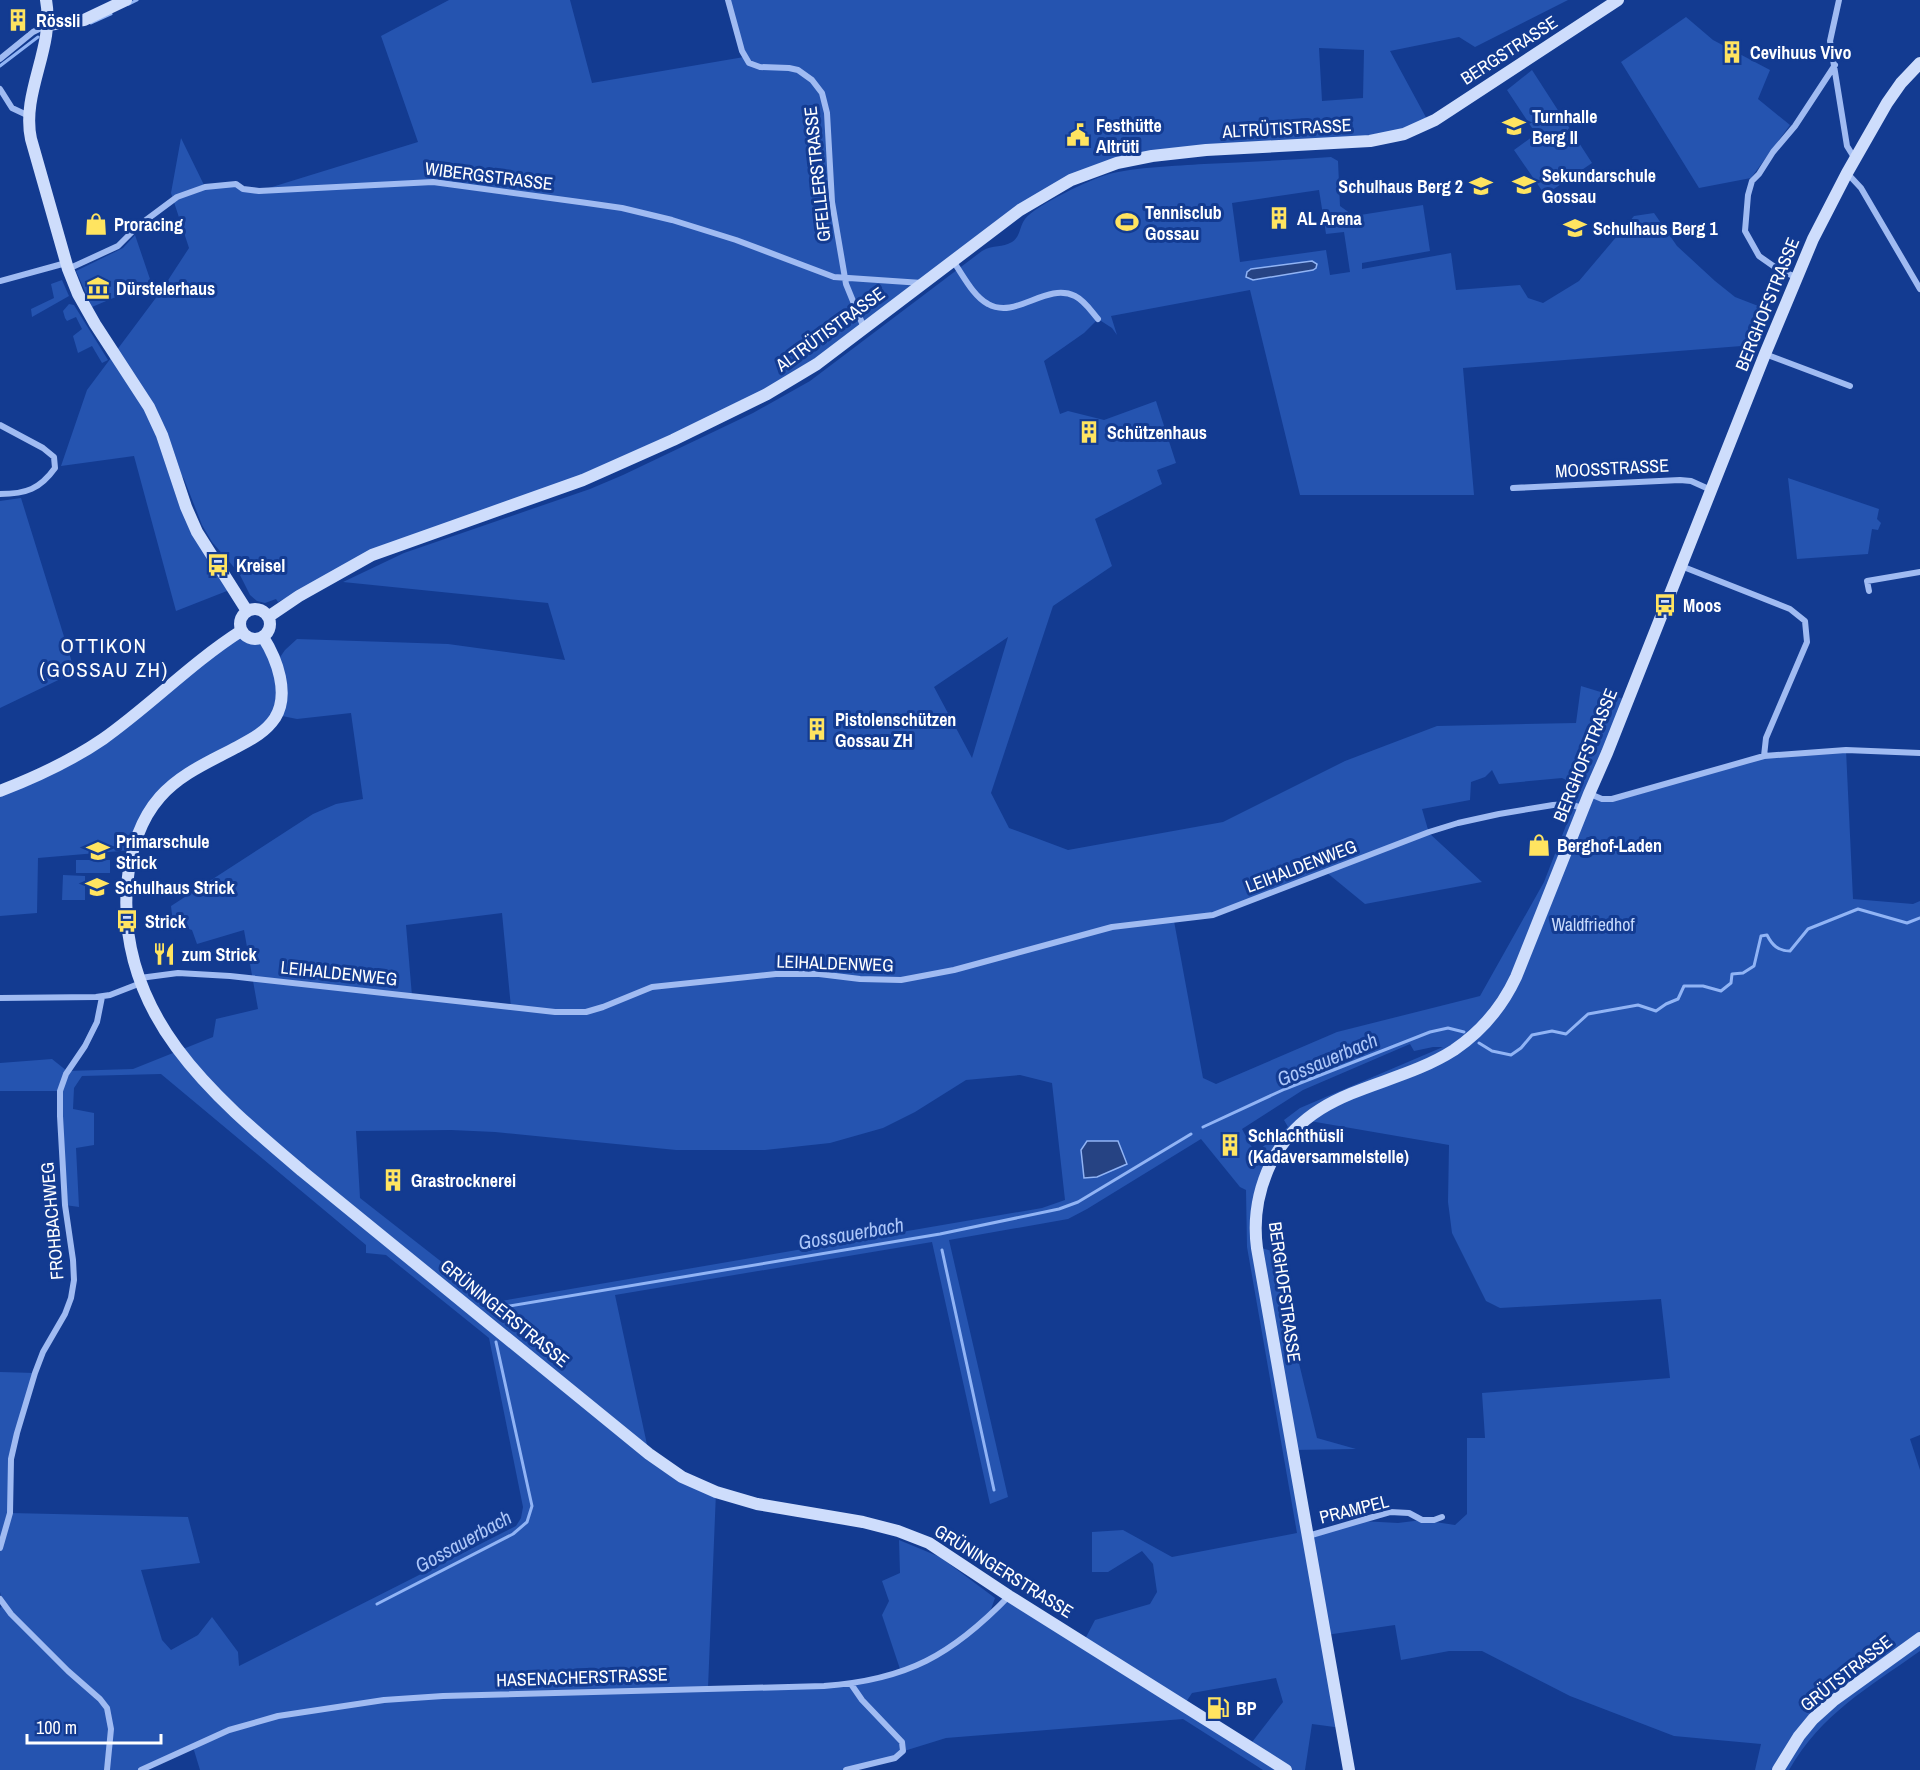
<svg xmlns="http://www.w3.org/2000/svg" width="1920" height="1770" font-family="'Archivo Narrow',sans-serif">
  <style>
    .green { fill: #2554b0; fill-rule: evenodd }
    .water { fill: #264383; stroke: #91b4f5; stroke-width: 1.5 }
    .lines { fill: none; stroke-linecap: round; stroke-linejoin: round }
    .stream { stroke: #91b4f5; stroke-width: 3 }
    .street { stroke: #a0bbf2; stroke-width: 6 }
    .secondary { stroke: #ceddfc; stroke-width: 12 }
    .labels { text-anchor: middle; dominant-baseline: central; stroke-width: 6; stroke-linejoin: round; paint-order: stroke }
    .poi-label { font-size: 18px; font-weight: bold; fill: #fff; stroke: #133b91; text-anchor: start }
    .street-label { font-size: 18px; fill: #fff; stroke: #133b91 }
    .park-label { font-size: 18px; fill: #c7d9fc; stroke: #133b91 }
    .water-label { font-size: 20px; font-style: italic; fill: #acc6f9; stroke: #133b91 }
    .quarter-label { font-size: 21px; letter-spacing: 1.5px; fill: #fff; stroke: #133b91 }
  </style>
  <rect width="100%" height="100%" fill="#133b91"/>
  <path class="green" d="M449,0H570L592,83L744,57L728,0H1568L1475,47L1459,37L1390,51L1429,123L1404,134L1152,156L1071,180L817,364L673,440L372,555L278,602L276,599L265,603L257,601L250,595L239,573L212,542L202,525L184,479L173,463L186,507L232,589L176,611L134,456L61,466L87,390L161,291L189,248L171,193L181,138L205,187L236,184L259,191L418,142L381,36ZM1319,48L1364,50L1363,98L1322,101Z
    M1686,17L1713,40L1770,70L1758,99L1790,125L1751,178L1699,188L1621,62Z
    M1532,70L1592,163L1545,195L1514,150L1536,134L1507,90Z
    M1331,157L1338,161L1340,206L1354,216L1423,205L1430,251L1362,263V269L1451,253L1456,290L1520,285L1528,298L1543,303L1579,281L1634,216L1654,213L1677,246L1715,281L1735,297L1766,309L1754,345L1463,368L1474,495H1300L1250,290L1111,316L1117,335L1112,328L1098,319L1084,333L1044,361L1060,414L1068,411L1104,420L1156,401L1176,463L1157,470L1162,484L1095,519L1112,566L1053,606L991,793L1009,828L1068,850L1223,822L1345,761L1437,726L1576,723L1581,686L1627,700L1589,793L1602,799L1764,756L1846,750L1853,899L1913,904L1920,901V1435L1910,1439L1920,1470V1651C1868,1688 1822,1713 1789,1770H1755L1761,1744L1674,1736L1570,1696L1482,1651H1449L1401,1660L1395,1625L1326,1635L1342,1728L1312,1724L1305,1770H1263L1183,1719L946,1738L904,1751L895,1758L846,1770H200L193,1747L141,1770H0V1608L3,1605L0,1592V1372L35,1373L11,1459L10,1513L188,1517L200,1563L141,1570L162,1640L171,1650L198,1635L212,1617L238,1652L239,1666L516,1526L521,1518L523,1507L489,1338L386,1255L366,1253V1245L161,1074L82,1076L74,1088L73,1109L94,1113V1145L76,1148L79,1207L65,1205L60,1091H0V1063L52,1059L67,1071L133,1069L213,1037L216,1019L258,1009L244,930L197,944L192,930L173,924L171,906L313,814L336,804L363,799L351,713L297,719L277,715L274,719L170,786L132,850L38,858L37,913L0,916V791L69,759L243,634L247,637L258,639L276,663L285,650L297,639L448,644L565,660L548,603L343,582L404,553L590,489L623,475L753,413L810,381L982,251C994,244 1002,248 1012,242C1021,236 1019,227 1025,219C1036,205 1091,179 1109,174C1136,167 1176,166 1204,164C1246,162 1289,160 1331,157ZM1319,190L1326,234L1344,232L1350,272L1330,275L1326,250L1240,262L1232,203ZM1008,637L972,758L934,687ZM1492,770L1499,784L1562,778L1581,787L1544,882L1480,996L1337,1032L1216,1084L1203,1078L1174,921L1229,909L1326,872L1365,904L1482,882L1429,833L1422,809L1470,800L1471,782L1485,777ZM502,913L511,1008L412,996L406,925ZM1410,1044L1414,1051L1433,1047H1443L1300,1108L1284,1120L1288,1127L1255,1153L1242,1129L1303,1090ZM1020,1075L1052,1083L1065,1200L1042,1208L489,1303L479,1301L466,1291L452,1270L360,1198L356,1131L451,1130L495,1132L676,1150H765L830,1143L883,1128L915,1112L966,1080ZM1304,1120L1449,1145L1448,1202L1452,1233L1486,1301L1500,1308L1661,1299L1670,1378L1482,1393L1485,1438H1467V1514L1455,1525L1422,1520L1398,1523L1361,1521L1308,1536L1293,1450L1356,1449L1317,1438L1272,1251L1257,1247L1268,1169ZM1201,1139L1240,1187L1246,1190L1247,1247L1297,1533L1172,1557L1123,1530L1092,1532V1572H1108L1142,1551L1153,1564L1157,1592L1150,1604L1095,1620L1083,1643L1009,1596L989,1615L995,1598L940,1557L899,1540L900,1573L882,1581L889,1601L882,1615L901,1672L824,1686L708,1688L716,1492L649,1454L615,1295L932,1242L990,1504L1008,1497L949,1240L1068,1219L1087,1209ZM1276,1678L1283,1702L1249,1746L1184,1705L1192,1693Z
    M135,235L151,282L92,307L76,271L123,248Z
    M62,280L69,296L32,317L31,309L54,298L51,284Z
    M69,304L74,305L108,360L102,363L92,346L78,353L73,336L82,329L76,317L67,321L65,318L63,311Z
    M1788,478L1879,509L1877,519L1881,523L1878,530L1872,529L1868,554L1797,559Z
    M21,498L75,672L0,708V501Z
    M76,860H110V873H76Z
    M63,875L85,876V900H62Z"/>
  <path class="water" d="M1312,261L1317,264L1316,268L1313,270L1253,280L1246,277L1247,272L1251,269Z
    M1087,1141H1118L1127,1164L1097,1177L1084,1178L1081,1150Z"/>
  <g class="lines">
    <path class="stream" d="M129,4L137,0
      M91,23L111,14
      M0,66L38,37
      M1479,1043L1492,1051L1511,1055L1521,1048L1532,1035L1552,1031L1566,1034L1588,1014L1638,1005L1656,1011L1666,1004L1678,999L1684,986H1703L1721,991L1731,983L1732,974L1743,973L1754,966L1761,936L1767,935C1772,945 1778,951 1790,951L1808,929L1858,909L1907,923L1920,918
      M1203,1127L1285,1089L1430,1032L1448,1028L1464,1032
      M942,1250L994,1490
      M497,1308L940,1234L1059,1209L1078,1202L1191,1134
      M377,1604L513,1534L527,1522L532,1506L496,1342"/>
    <path class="street" d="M728,0L742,51L749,63L760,67L789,68L798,70L812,80L822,93L827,113L832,202L846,284L864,328
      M1839,0L1830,41L1847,146L1855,159
      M0,59L33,32L47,25
      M0,89L12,108L29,116
      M1847,173L1861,188L1920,289
      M953,261C963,275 973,296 988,304C1016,320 1046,282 1075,296C1085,301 1091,311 1098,319
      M68,269L118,246L138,226L177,197L205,187L236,184L243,189L259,191L433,182L587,203L622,208L672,220L736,240L834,277L922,283
      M1796,277L1779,270L1759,256L1745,231L1748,195L1752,181L1759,174L1773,152L1795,126L1835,65
      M0,281L66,263
      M1765,354L1850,386
      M0,425L43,448L54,457L55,468C40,489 26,494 0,494
      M1513,488L1680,480L1691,481L1711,490
      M1681,566L1790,609L1805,621L1807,642L1766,738L1764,756
      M1869,591L1867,581L1920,572
      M1590,794L1602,799H1612L1764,756L1846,750L1920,753
      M140,978L178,973L230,976L555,1012H586L603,1007L652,987L776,974H819L860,979L901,980L954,970L1112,927L1213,915L1429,832L1458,823L1499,814L1553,805L1568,804L1583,808
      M0,998L96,997L110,995L141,983
      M1308,1536L1390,1512L1409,1513L1422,1520H1434L1442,1517
      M0,1548L10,1513L11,1459L17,1433L35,1373L43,1352L65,1314L71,1298L74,1280L73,1260L65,1205L60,1116V1091L66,1074L85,1046L97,1022L102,997
      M0,1599L11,1614L68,1671L100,1699L107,1708L111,1729L107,1770
      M141,1770L229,1730L278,1716L384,1700L443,1696L824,1686C907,1680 952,1655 1009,1596
      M846,1770L895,1758L903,1751L902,1742L862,1700L851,1684"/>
    <path class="secondary" d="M46,0C55,48 21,92 31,139L68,269L78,294L95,324L149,407L162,435L186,507L197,532L247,611
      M48,25L84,20L126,0
      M240 624a15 15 0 1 1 30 0a15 15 0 1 1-30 0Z
      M268,617L299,596L372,555L583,480L673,440L767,394L817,364L1020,210L1071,180L1117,163L1152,156L1206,150L1370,141L1404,134L1435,120L1618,0
      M263,637C277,659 290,694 275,718C265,733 250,740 235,748C209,762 180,774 160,797C138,822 130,853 127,885C117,1015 212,1095 302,1171L649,1454L682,1477L716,1492L757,1504L863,1522L898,1531L929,1543L1009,1596L1286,1770
      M0,791C36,777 71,761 103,739C151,705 191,663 241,631
      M1349,1770L1257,1248C1253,1218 1258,1190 1271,1163C1311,1085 1390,1091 1454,1050C1482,1031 1502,1007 1516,977L1589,794L1607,753L1765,354L1813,239L1847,173L1887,103L1901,83L1920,63
      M1778,1770L1799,1736L1813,1719L1833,1701L1920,1638"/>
  </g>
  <defs>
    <g id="building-bare" transform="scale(1.8)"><path d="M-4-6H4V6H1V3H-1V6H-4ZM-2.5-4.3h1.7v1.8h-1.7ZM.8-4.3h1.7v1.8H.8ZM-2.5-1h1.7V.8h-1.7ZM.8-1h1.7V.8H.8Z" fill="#ffe460" stroke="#133b91" stroke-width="2.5" paint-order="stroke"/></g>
    <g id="school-bare" transform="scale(1.8)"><path d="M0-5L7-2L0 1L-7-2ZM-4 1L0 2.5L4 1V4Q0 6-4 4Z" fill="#ffe460" stroke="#133b91" stroke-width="2.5" paint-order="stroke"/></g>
    <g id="civic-bare" transform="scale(1.8)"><path d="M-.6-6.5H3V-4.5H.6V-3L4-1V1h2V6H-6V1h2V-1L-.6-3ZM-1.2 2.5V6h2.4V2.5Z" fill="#ffe460" stroke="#133b91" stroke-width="2.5" paint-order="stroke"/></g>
    <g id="stadium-bare" transform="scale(1.8)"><path d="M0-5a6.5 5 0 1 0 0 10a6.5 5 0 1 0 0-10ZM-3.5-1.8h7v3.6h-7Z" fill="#ffe460" stroke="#133b91" stroke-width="2.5" paint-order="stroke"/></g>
    <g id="shop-bare" transform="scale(1.8)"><path d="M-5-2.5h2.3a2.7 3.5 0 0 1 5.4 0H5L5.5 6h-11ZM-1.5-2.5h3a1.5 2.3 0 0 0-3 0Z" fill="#ffe460" stroke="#133b91" stroke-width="2.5" paint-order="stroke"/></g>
    <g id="museum-bare" transform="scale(1.8)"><path d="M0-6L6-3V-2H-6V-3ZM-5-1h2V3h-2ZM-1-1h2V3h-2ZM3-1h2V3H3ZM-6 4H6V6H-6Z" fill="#ffe460" stroke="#133b91" stroke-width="2.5" paint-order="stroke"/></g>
    <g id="bus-bare" transform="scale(1.8)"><path d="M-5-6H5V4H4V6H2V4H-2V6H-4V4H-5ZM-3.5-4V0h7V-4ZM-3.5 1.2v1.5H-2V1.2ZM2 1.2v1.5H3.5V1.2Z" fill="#ffe460" stroke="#133b91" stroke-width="2.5" paint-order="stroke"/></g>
    <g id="restaurant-bare" transform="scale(1.8)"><path d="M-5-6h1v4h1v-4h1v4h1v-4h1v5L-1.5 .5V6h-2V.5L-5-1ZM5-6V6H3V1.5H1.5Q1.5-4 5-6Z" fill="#ffe460" stroke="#133b91" stroke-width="2.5" paint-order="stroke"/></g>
    <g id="fuel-bare" transform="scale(1.8)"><path d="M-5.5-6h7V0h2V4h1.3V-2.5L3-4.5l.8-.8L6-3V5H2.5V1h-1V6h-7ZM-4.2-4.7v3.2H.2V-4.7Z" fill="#ffe460" stroke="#133b91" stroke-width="2.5" paint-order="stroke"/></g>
  </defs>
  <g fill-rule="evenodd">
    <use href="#building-bare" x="18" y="20"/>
    <use href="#building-bare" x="1732" y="52"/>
    <use href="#school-bare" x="1514" y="126"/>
    <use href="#civic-bare" x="1078" y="135"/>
    <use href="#school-bare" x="1524" y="185"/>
    <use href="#school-bare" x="1481" y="186"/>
    <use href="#building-bare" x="1279" y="218"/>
    <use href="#stadium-bare" x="1127" y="222"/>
    <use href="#shop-bare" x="96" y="224"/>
    <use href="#school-bare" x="1575" y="228"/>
    <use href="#museum-bare" x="98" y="288"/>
    <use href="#building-bare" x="1089" y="432"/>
    <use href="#bus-bare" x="218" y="565"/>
    <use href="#bus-bare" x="1665" y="605"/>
    <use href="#building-bare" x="817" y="729"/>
    <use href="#shop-bare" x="1539" y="845"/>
    <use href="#school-bare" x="98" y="851"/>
    <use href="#school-bare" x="97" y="887"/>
    <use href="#bus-bare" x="127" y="921"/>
    <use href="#restaurant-bare" x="164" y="954"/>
    <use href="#building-bare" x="1230" y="1145"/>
    <use href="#building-bare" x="393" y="1180"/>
    <use href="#fuel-bare" x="1218" y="1708"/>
  </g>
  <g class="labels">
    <g class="poi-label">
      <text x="36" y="20">Rössli</text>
      <text x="1750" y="52">Cevihuus Vivo</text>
      <text x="1532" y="116">Turnhalle<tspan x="1532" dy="21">Berg II</tspan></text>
      <text x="1096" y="125">Festhütte<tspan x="1096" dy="21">Altrüti</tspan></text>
      <text x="1542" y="175">Sekundarschule<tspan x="1542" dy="21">Gossau</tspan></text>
      <text x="1463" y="186" text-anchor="end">Schulhaus Berg 2</text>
      <text x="1145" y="212">Tennisclub<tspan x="1145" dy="21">Gossau</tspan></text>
      <text x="1297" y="218">AL Arena</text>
      <text x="114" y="224">Proracing</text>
      <text x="1593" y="228">Schulhaus Berg 1</text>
      <text x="116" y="288">Dürstelerhaus</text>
      <text x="1107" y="432">Schützenhaus</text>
      <text x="236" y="565">Kreisel</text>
      <text x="1683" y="605">Moos</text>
      <text x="835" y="719">Pistolenschützen<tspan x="835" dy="21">Gossau ZH</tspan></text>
      <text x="116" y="841">Primarschule<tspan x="116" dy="21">Strick</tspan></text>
      <text x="1557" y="845">Berghof-Laden</text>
      <text x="115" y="887">Schulhaus Strick</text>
      <text x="145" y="921">Strick</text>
      <text x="182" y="954">zum Strick</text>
      <text x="1248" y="1135">Schlachthüsli<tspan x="1248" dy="21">(Kadaversammelstelle)</tspan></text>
      <text x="411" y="1180">Grastrocknerei</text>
      <text x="1236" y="1708">BP</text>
    </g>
    <g class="street-label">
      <text transform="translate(1509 50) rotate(-33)">BERGSTRASSE</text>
      <text transform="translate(1287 128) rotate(-3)">ALTRÜTISTRASSE</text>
      <text transform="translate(817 174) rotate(-96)">GFELLERSTRASSE</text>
      <text transform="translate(489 176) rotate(7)">WIBERGSTRASSE</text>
      <text transform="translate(1767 304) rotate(-68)">BERGHOFSTRASSE</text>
      <text transform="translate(830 329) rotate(-36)">ALTRÜTISTRASSE</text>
      <text transform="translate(1612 468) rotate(-3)">MOOSSTRASSE</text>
      <text transform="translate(1585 755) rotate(-68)">BERGHOFSTRASSE</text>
      <text transform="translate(1301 866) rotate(-21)">LEIHALDENWEG</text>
      <text transform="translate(835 963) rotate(2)">LEIHALDENWEG</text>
      <text transform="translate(339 973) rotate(6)">LEIHALDENWEG</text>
      <text transform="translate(52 1221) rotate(-95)">FROHBACHWEG</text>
      <text transform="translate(1285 1292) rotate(82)">BERGHOFSTRASSE</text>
      <text transform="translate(505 1313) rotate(39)">GRÜNINGERSTRASSE</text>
      <text transform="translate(1354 1509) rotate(-14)">PRAMPEL</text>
      <text transform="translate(1004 1571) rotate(32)">GRÜNINGERSTRASSE</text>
      <text transform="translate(1846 1673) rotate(-38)">GRÜTSTRASSE</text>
      <text transform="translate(582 1677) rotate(-2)">HASENACHERSTRASSE</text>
    </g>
    <g class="park-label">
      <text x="1593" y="924">Waldfriedhof</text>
    </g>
    <g class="water-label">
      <text transform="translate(1327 1059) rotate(-23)">Gossauerbach</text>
      <text transform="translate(851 1233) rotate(-10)">Gossauerbach</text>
      <text transform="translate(463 1541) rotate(-29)">Gossauerbach</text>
    </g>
    <g class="quarter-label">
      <text x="104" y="645">OTTIKON<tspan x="104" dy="24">(GOSSAU ZH)</tspan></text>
    </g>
  </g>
  <path d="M27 1734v9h134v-9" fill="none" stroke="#ffffff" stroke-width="3"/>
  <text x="36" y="1734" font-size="18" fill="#ffffff" stroke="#133b91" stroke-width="4.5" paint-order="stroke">100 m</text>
</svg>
